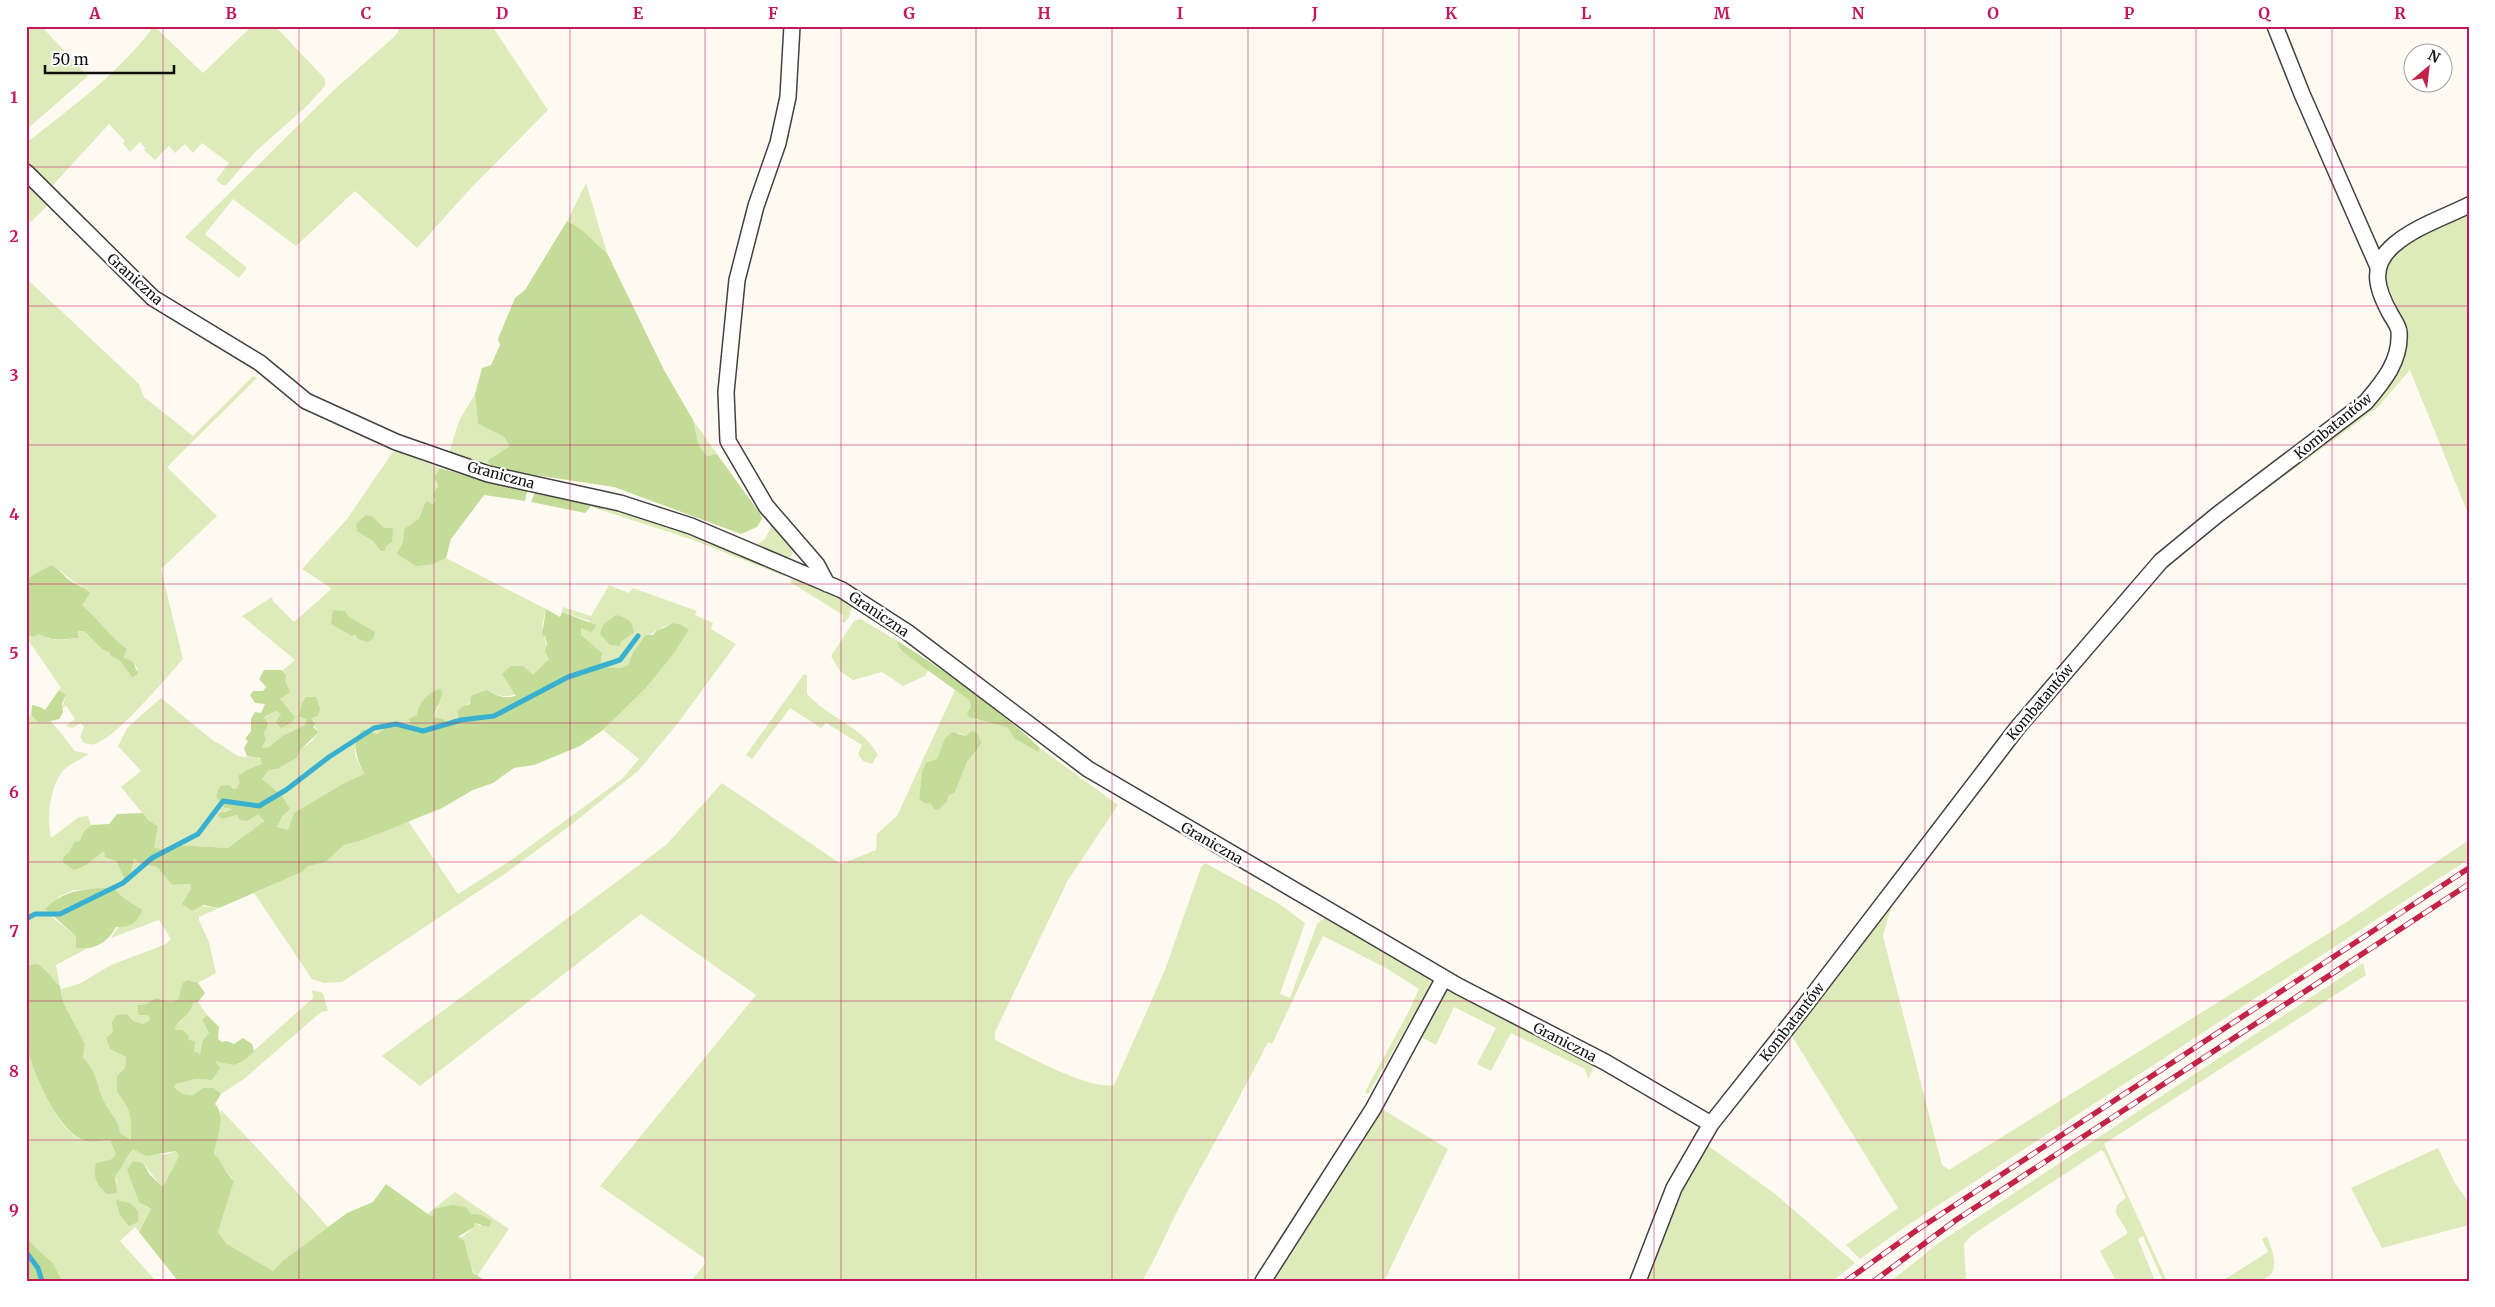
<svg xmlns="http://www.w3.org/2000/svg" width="2495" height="1307" font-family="Merriweather,serif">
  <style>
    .green { fill: #dcebb9; fill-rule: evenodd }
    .forest { fill: #c3dc98 }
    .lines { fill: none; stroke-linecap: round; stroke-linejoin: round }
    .stream { stroke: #39b0d0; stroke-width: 5 }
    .street-casing { stroke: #424242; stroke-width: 18 }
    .street { stroke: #fff; stroke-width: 15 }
    .rail-casing { stroke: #c32348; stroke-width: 5.5 }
    .rail { stroke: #fff; stroke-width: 4; stroke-dasharray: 11; stroke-linecap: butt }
    .grid { fill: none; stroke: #c2185b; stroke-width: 1; stroke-opacity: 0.55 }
    .labels { text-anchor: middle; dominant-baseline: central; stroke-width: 5; stroke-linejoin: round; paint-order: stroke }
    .street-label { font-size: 14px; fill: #0f0f0f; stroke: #fff }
    .neatline { fill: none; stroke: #c2185b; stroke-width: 2 }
    .grid-label { font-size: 16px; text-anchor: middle; font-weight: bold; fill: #c2185b }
  </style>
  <rect width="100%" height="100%" fill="#fffaf1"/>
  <path class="green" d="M26,26H41L88,76L26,130Z
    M154,26L203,73L252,26H275L325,79V86L309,104L256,151L226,185H222L216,180L229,163L202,143L193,153L185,144L175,153L169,146L155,160L144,150L145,148L140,142L130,152L123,144L125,141L109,124L53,185L64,198L60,201L26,168V143C71,108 120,72 154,26Z
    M401,26H492L548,110L471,188L417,248L355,191L296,246L233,199L205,234L247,268L239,278L185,237L335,89L395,36Z
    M586,183L607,253C593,242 584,228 567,221Z
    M26,184L48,205L31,222L26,217Z
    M2469,211V516L2410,370L2377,408L2205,534L2144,590L2175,556L2352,417L2405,339L2403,320L2388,286L2385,271L2393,253L2403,244Z
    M26,278L139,384L144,397L193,436L253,376L257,378L167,467L217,516L161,569L183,659C166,678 117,737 95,744C91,745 88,744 84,743L80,737L84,727L81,723L72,728L66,726L75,719L66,706L62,708L66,695L59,690L61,688L26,637V634L33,637L39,634C51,642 64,640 78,638L77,631H84C96,646 122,656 129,674L138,669L133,662L124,657L127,649C109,636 98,618 82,605V586C66,579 65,571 51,565L26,579Z
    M475,394L478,424L504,437L511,446L487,461L494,469L449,453L459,421Z
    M693,420L717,454L707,456L699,446Z
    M397,451L440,468L434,477C438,486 441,497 434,504L426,502L419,520L404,529L403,542L422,564H434L446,558L546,609L542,625L549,659C530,680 518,709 487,690L457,712L460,721L449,725L432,718L439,706L426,697C420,706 417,715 411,725L391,724L377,734L357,736L355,755L364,774L346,782L295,813L288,830L277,828L279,822L289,809L262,779L269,770L277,769L297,758L300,750L312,741L319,732L308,719L305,725L282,736L269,747L262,748L266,739L264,733L266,721L264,718L276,711L282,714L279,718L292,712L285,707L280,699L286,675L283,670L295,660L242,616L272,597L273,601L294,622L329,591L331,588L302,569L347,519L393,452Z
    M604,501L665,521L786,573L784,576L693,540L601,510Z
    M773,524L793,549L792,555L788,558L779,556L756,545L765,539Z
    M795,577L827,590L852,606L849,617L844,623L842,622L843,615L790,582Z
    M609,585L629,593L633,588L697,611L695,615L713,623L711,629L736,644L678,723L638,771L571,825L506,873L342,982L324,983L312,979L254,893L302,872L308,866L326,862L344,845L363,840L408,821L458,894L510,861L622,779L639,759L603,730L645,689L672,656L689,630L672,623C667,626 662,627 657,630C648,635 633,655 628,665L620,668L600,667L596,647L589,644L581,635V627L590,621L562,612L563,607L591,616Z
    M861,619L896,640L900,649L928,670L925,676L903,686L882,672L853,680L840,671L831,656L854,621Z
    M804,674L807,676V694C829,718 863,727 878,755L872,764L863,761L858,754L862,745L826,723L821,728L790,708L752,759L746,755Z
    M955,690L969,700L971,706L967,713L976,720L985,719L1007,727L1015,739L1038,752L1040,748L1118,805L1068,880L995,1032V1040C1020,1052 1090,1091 1114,1085L1165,970L1201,867L1205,863L1278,903L1305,923L1280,994L1290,998L1317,924L1326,916L1430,976L1431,985L1368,1094L1365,1092L1408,1013L1419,989L1386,968L1323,936L1272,1044L1268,1042C1241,1096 1211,1149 1182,1202C1168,1228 1158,1255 1142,1281H691L705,1264L704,1258L600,1186L756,995L641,914L420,1086L382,1056L666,845L722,783L841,864L876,850L877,834L897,816ZM959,733L982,743L967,762L955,792L948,796L947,802L938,810L934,809L930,803L919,799L922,772L937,759L945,738Z
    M161,698L215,742C224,745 231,753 239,756C248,759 255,753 262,761V764L248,769L237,788L233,789L221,805L224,808H231L232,811H224L222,819L237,815L258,814L264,821C253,831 240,836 228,848L177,845L163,850L154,847L158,826L148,820L121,787L141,771L118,746L128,727Z
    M31,715L38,722L51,721L75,751L89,754C81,759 68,765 62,772C49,790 47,817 51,838L79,817L88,816L91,825L84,831L80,841L74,842L69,852L63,857L104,850L116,861L126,879L134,857L141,864L157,867L172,885L190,884L191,889L183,904L219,908L199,917V920L209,942L216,973L198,983L188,980L178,1000L171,1002L156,998L146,1004L137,1005L140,1015L148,1014L150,1020L143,1024L133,1021L106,1038L110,1049L126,1057V1068L117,1092L129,1107L133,1121L132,1141L120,1133C119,1119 108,1112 103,1099C96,1081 97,1073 83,1057L85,1044L63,1002L61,989L81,983L111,965L166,944L171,939L159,920L111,938L133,903L121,898L114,889L74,890L58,897L53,918L76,936L83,949L88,948L56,965L60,986C45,975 49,962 26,965V719Z
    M2003,754L2005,759L1892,905L1883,936L1942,1165L1949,1170L2345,923L2469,840V859L1902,1229L1860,1259L1846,1245L1898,1208L1790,1033Z
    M2363,963L2366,975L2104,1144L2167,1281H2163L2143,1236L2138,1239L2155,1281H2116L2100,1251L2127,1234V1231L2116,1213L2117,1205L2126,1198L2104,1152L2101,1150L1972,1235L1964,1244L1966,1281H1891L1940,1242Z
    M1449,987L1593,1065V1070L1588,1079L1585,1069L1511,1033L1491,1071L1477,1064L1496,1028L1454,1007L1436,1045L1416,1034L1440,988Z
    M312,990L323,993L328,1011L321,1012L244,1079L221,1094L214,1088H203L193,1095L183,1094L174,1087L176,1084L196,1079L212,1080L215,1061L239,1064L313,998Z
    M198,1002L207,1015L202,1020L209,1033L203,1040L200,1054L194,1051L188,1040L175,1030C178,1019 190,1016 193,1003Z
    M26,1045C35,1070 56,1135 86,1141C93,1143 103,1140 110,1140L116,1154L112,1159L96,1163L118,1184L115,1176C124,1167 125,1157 133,1148L164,1155L176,1151L179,1156L163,1188L143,1163L127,1170L146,1207L151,1209L139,1232L135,1227L120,1241L156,1281H62L53,1263L35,1247L26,1236Z
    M1377,1106L1448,1149L1385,1279L1387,1281H1264Z
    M221,1110L259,1150L328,1227L287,1258L273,1271L227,1244L218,1232L234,1181L214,1154Z
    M1706,1144L1775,1194L1855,1263L1833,1281H1645L1683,1184Z
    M2438,1148L2455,1183L2469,1203V1225L2382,1248L2351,1188Z
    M455,1192L509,1229L477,1276C466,1265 471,1246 458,1237H462L474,1227L475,1223L481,1226V1215L432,1218L427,1214Z
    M2267,1236C2288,1287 2260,1281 2222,1281L2268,1252L2262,1239Z"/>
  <path class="forest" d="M567,221C584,228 593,242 607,253L664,370L693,420L699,446L707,456L717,454L761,515L762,519L757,527L741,534L614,487L494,469L487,461L510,446L504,437L478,424L475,394L482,368L491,365L500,345L498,339L515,298L525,290Z
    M440,468L483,481L528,487L525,501L484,495L451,539L446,558L434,564L416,566L397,554L403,542L404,529L419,519L426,501L433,504L436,501L433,495L438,486L434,477Z
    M535,492L604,501L601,510L591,506L585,513L531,502Z
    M366,515L373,517L384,528H393L392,542L386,546L385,551H381L373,541L357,531L356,524Z
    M51,565C60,569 62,574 69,580C76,585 83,586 90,593L82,605C98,618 110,637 127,649L124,657L133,662L138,674L132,677C125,669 122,659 111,656L109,652L102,649L84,631H78V638C64,639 52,642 39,634L33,637L26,634V579Z
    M546,609L560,617L562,612L596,625L592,632L581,628V635L602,653L600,667L620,668L628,665L634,651L646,635H653L657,630L664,628L672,623L682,625L689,630L672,656L645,689L603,730L580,746L534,765L514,768L493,783L473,790L442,808L363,840L344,845L326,862L308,866L302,872L219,908L203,905L192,911L182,904L191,889L190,884L172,885L157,867L141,864L134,858L131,872L125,879L116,861L105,857L104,851L86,865L74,870L63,862V857L69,852L74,842L80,841L84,831L91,825L109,824L117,814L143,813L148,820L158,826L154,847L163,850L177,845L228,848C240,837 252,831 264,821L258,814L247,821L240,820L237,815L222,819L218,816L219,813L232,810L230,808H224L216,796L220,786L229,785L233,789L237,788L240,782L238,776L248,769L262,764L260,758L247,756L244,748L248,741L245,739L251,731V719L255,712L261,713L265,704L255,703L250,695L253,691H263L266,687L259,679L264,670H282L286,675L285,681L290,692L280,699L295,717L291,723L281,728L276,722L281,714L276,711L264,717L268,724L264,733L266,739L262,748L269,747L282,736L305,725L307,719L299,716L302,703L306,697H316L320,709L318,716L311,718L315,724L313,727L319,732L300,750L297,758L277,769L269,770L262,779L282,796L290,809L282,817L277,827L288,830L294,813L346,782L364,774C357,758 350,743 363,729L377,734L391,724L411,725L409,719L417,715C419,703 428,691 441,689L442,695L433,717L443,719L449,725L460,721L457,712L462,707L470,704L471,696L487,690C497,696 504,699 516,696L502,674L511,666H523L533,675L549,659L545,651L547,644L545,636L542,635Z
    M333,610L345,611L349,617L375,632L373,639L367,642L358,639L355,634L352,636L331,624Z
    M616,615C628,618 633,621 634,633L621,641L620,646L610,645L600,634L603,625Z
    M896,640C947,672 996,707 1040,748L1038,752L1015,739L1007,727L969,717L967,713L971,706L969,700L908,656L900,649Z
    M59,690L66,695L62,703L63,712L59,719L47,722H38L31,715L32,705L40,707L45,710Z
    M972,731L976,732L982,743L967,762L955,792L948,796L947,802L938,810L934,809L930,803H925L919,799L922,772L926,763L937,759L945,738L952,732L966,736Z
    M103,888L115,889C122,899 132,902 142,910C137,924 130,927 116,927C108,942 94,951 76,948V936L45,909C64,891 77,890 103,888Z
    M37,964C49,970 50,978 60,986L63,1002L85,1044L83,1057C97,1073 96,1081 103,1099C108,1112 119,1119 120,1133L131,1140C131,1117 133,1112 117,1092V1076L125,1068L126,1057L110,1049L106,1038L113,1032L112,1022L117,1015L127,1014L133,1021L143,1024L150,1020L148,1015H139L137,1005L146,1004L156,998L171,1002L178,1000L183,983L188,980L198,983L205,993L198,1002L193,1003C189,1019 178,1017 175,1030H183L189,1036L188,1040L195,1041L194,1051L200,1054L203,1040L209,1033L202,1020L207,1015L219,1027L218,1039L222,1042L227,1041L234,1044L243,1038L252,1044L254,1051C236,1068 238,1066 215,1061L220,1068L212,1080L196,1079L176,1084L174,1087L183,1094L193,1095L203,1088H214L221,1094L215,1104C227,1117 216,1138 214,1154C223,1162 225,1173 234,1181L218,1232L227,1244L273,1271L284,1260L347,1213L373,1202L386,1184L432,1217L435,1209L453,1205L466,1207L471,1214L481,1215L492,1221L489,1227L475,1223L474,1227L458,1237L464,1241L473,1273L486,1281H178L139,1232L151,1209L139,1202L127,1170L133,1161L143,1163L150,1175L163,1187L179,1156L176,1151L146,1156L133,1149C125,1157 124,1167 115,1176L117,1193L107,1194C96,1184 93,1178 96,1163L112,1159L116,1154L110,1140C103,1140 94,1143 87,1141C59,1136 32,1070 27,1046C22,1027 26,986 26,965Z
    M116,1200L130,1203L138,1211V1222L129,1226L120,1215Z
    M26,1236L35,1247L53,1263L62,1281H26Z"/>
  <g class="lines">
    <path class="stream" d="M26,919L35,914H60L123,883L152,858L198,834L223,801L259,806L286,790L329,757L374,728L396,724L423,731L461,720L494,716L568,677L620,660L638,636
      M26,1252L38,1268L42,1281"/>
    <g class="street-casing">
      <path id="street" d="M792,26L788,97L778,143L756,206L737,280L726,392L728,441L766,506L817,565L827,584
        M2275,26L2302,94L2378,267
        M26,172L153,298L260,363L306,401L396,442L488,474L620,503L691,526L842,590L907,632L1088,769L1458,986L1605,1062L1711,1124
        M1263,1281L1373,1109L1444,978
        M1638,1281L1674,1188L1711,1124L1803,1008L2018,727L2161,561L2217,515L2366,402C2383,382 2401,361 2399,332C2399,327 2394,320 2391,315C2377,290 2368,266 2395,244C2415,227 2445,217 2469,205"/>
    </g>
    <use href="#street" class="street"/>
    <g class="rail-casing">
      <path id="rail" d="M1846,1281L1917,1230L2469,868
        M1874,1281L1956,1220L2469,884"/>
    </g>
    <use href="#rail" class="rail"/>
  </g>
  <path class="grid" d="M163,26V1281M299,26V1281M434,26V1281M570,26V1281M705,26V1281M841,26V1281M976,26V1281M1112,26V1281M1248,26V1281M1383,26V1281M1519,26V1281M1654,26V1281M1790,26V1281M1925,26V1281M2061,26V1281M2196,26V1281M2332,26V1281M26,167H2469M26,306H2469M26,445H2469M26,584H2469M26,723H2469M26,862H2469M26,1001H2469M26,1140H2469"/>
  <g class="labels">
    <g class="street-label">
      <text transform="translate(135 279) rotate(42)">Graniczna</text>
      <text transform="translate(2333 426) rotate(-39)">Kombatantów</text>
      <text transform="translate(501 475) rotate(15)">Graniczna</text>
      <text transform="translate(879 614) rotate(34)">Graniczna</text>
      <text transform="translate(2040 702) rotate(-50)">Kombatantów</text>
      <text transform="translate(1212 843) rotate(30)">Graniczna</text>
      <text transform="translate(1792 1022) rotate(-52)">Kombatantów</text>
      <text transform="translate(1565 1042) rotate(27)">Graniczna</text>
    </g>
  </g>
  <rect width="2495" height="1307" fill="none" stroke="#ffffff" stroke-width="55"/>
  <g transform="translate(2428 68) rotate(28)"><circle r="24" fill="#ffffff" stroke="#9f9f9f"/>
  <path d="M0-4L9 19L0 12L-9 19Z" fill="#c32348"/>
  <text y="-8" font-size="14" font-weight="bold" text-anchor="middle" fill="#0f0f0f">N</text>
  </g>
  <path d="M45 65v8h129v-8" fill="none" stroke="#0f0f0f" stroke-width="2.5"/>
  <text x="52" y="65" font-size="15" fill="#0f0f0f" stroke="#ffffff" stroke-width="4" paint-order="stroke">50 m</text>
  <rect x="28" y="28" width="2440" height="1252" class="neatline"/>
  <g class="grid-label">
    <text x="95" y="19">A</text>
    <text x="231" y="19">B</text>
    <text x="366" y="19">C</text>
    <text x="502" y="19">D</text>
    <text x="638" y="19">E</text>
    <text x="773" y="19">F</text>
    <text x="909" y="19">G</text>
    <text x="1044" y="19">H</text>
    <text x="1180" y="19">I</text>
    <text x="1315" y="19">J</text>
    <text x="1451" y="19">K</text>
    <text x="1586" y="19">L</text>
    <text x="1722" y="19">M</text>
    <text x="1858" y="19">N</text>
    <text x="1993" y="19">O</text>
    <text x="2129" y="19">P</text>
    <text x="2264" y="19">Q</text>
    <text x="2400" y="19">R</text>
    <text x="14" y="103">1</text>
    <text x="14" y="242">2</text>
    <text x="14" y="381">3</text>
    <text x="14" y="520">4</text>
    <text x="14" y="659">5</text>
    <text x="14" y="798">6</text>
    <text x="14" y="937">7</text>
    <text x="14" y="1077">8</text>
    <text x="14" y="1216">9</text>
  </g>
</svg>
